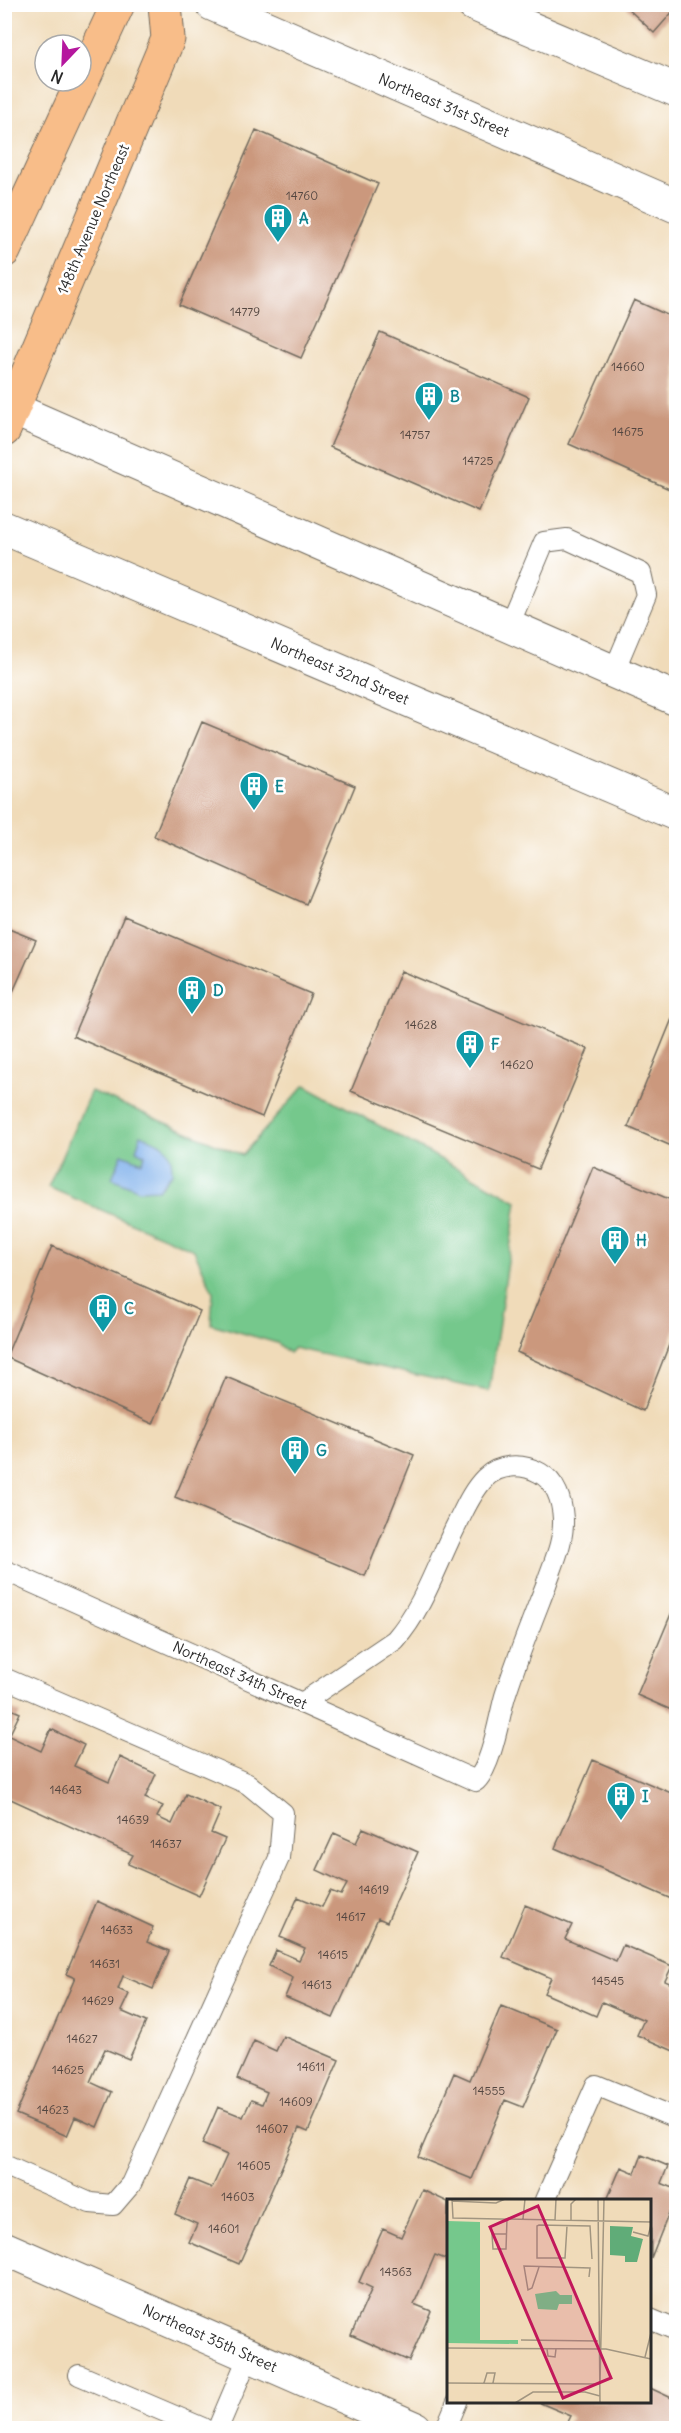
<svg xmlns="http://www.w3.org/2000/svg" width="681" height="2433" font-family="Delius,sans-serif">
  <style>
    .green { fill: #75c88c; stroke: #507a5c; stroke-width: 1.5 }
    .water { fill: #7fb0eb; stroke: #556e8b; stroke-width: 1.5 }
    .building { fill: #cb987d }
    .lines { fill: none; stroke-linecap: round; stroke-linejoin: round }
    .service-casing { stroke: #70695d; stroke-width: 22 }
    .minor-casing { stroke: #70695d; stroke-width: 35 }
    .primary-casing { stroke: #70695d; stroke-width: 35 }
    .service { stroke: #fff; stroke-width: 20 }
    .minor { stroke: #fff; stroke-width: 33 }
    .primary { stroke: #f8bd89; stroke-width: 33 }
    .labels { text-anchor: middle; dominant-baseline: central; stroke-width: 5; stroke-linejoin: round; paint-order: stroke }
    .number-label { font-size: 12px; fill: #534640 }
    .street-label { font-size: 15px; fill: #2b2b2b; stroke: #fff }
    .culture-label { font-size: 15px; font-weight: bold; fill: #0d838f; stroke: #fff; text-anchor: start }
    .inset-road { fill: none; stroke: #a19580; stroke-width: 1.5 }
    .view { fill: #c2185b; fill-opacity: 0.15; stroke: #c2185b; stroke-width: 3 }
    .inset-edge { fill: none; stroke: #2b2b2b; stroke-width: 3 }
  </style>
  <rect width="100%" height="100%" fill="#fff"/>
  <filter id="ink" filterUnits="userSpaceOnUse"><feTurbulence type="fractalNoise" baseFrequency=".0167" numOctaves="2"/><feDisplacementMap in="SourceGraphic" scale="12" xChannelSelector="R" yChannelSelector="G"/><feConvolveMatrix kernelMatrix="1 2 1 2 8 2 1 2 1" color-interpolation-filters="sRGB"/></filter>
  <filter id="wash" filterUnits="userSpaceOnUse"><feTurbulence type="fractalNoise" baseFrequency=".008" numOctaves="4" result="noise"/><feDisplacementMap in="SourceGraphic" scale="24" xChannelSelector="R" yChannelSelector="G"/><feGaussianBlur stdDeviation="1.35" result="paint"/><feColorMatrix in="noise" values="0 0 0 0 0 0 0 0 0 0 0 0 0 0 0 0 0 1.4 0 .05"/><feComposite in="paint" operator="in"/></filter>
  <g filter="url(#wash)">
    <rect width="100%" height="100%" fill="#f0dbb9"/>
    <path class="green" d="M305,1085L517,1201L489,1391L294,1348L289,1353L277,1343L211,1324L213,1292L194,1250L48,1187L91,1091L242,1155Z"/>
    <path class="water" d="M141,1135C165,1145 172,1146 172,1173L159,1189L139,1190L112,1178L122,1154L142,1162L145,1155L136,1150Z"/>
    <g id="blocks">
      <path class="building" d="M623,4H676V8L654,33Z
        M256,130L378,184L301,358L179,305Z
        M634,300L676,319V492L569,444Z
        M380,332L529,397L479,512L330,447Z
        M202,722L355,786L306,904L154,836Z
        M124,916L311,994L262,1117L73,1036Z
        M4,927L36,940L4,1012Z
        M401,971L588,1049L538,1169L351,1091Z
        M676,1009V1148L628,1127Z
        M593,1167L676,1202V1327L643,1411L517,1352Z
        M52,1246L200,1311L153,1424L6,1357Z
        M226,1377L414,1455L365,1576L175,1497Z
        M676,1602V1712L637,1695Z
        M4,1706L20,1713L9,1736L41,1751L51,1729L84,1745L74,1766L109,1782L120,1757L156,1774L145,1798L163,1806L157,1817L172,1824L186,1794L221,1810L211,1833L225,1839L199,1896L128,1864L133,1855L4,1796Z
        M593,1760L676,1795V1901L555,1848Z
        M363,1828L418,1852L387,1922L378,1918L333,2018L285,1997L293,1978L269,1966L276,1950L299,1960L305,1948L280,1937L298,1897L322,1907L330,1891L341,1895L347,1884L317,1870L334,1833L356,1843Z
        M97,1901L153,1927L147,1942L169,1951L153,1989L123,1976L118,1989L129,1994L121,2011L146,2022L129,2059L105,2049L90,2082L112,2092L97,2127L75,2117L67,2136L16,2114L75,1978L66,1974Z
        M525,1905L572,1925L565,1939L616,1961L623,1945L672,1966L665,1981L676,1986V2052L637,2035L644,2020L602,2002L596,2016L544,1993L551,1978L503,1957Z
        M501,2006L557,2029L523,2107L505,2100L472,2179L418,2157L454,2073L470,2080Z
        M283,2036L339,2060L308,2132L299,2128L239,2264L189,2242L197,2224L175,2214L190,2179L212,2188L227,2155L202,2144L218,2107L243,2117L251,2100L262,2104L267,2092L237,2079L254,2041L276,2051Z
        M642,2155L668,2166L661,2183L676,2189V2195L651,2258L650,2200H607L621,2167L635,2173Z
        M422,2190L448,2202V2260L435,2255L414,2304L431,2311L409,2361L351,2335L372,2288L359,2282L383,2229L401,2237Z
        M650,2388L676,2400V2428H565L571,2416L538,2402H650Z"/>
    </g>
  </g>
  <g filter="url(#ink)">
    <use href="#blocks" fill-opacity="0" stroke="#70695d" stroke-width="1.5"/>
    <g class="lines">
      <g class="service-casing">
        <path id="service" d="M509,625L544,542L567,539L641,573L646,595L614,671
          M4,1570L476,1781C492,1765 499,1717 505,1696C517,1658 532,1621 546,1585C553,1564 564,1542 563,1519C562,1501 556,1482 540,1473C522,1463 499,1464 485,1478C473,1490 466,1506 459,1520C438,1560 425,1606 395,1640L302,1703
          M4,1678L248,1784L283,1813L279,1858L131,2184L113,2205L90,2203L4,2165
          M545,2200L596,2085L676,2118
          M650,2319L676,2330
          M79,2375L203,2428
          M218,2428L249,2355
          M446,2428L457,2402"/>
      </g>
      <g class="minor-casing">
        <path id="minor" d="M212,4L676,206
          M473,4L676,90
          M4,405L676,699
          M4,528L676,814
          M4,2248L415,2428"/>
      </g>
      <g class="primary-casing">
        <path id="primary" d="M4,251L118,4
          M4,430L168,39L165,4"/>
      </g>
      <use href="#service" class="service"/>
      <use href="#minor" class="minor"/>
      <use href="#primary" class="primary"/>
    </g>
  </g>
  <defs>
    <g id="building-pin" transform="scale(1.5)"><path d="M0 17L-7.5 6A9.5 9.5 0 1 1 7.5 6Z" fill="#0f9aa8" stroke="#fff"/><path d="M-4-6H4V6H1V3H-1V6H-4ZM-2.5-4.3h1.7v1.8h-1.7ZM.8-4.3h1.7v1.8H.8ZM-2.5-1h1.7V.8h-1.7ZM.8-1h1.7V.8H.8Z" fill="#fff"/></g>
  </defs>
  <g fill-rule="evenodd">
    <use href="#building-pin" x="278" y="218"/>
    <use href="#building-pin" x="429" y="396"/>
    <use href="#building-pin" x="254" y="786"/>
    <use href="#building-pin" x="192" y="990"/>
    <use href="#building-pin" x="470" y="1044"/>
    <use href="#building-pin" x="615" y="1240"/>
    <use href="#building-pin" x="103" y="1308"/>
    <use href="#building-pin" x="295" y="1450"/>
    <use href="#building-pin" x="621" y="1796"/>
  </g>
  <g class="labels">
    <g class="number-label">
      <text x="302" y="195">14760</text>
      <text x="245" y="311">14779</text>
      <text x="628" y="366">14660</text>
      <text x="628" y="431">14675</text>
      <text x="415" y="434">14757</text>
      <text x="478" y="460">14725</text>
      <text x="421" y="1024">14628</text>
      <text x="517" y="1064">14620</text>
      <text x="66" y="1789">14643</text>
      <text x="133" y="1819">14639</text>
      <text x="166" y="1843">14637</text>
      <text x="374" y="1889">14619</text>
      <text x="351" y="1916">14617</text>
      <text x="117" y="1929">14633</text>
      <text x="333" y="1954">14615</text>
      <text x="105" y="1963">14631</text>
      <text x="608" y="1980">14545</text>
      <text x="317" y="1984">14613</text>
      <text x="98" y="2000">14629</text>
      <text x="82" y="2038">14627</text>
      <text x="311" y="2066">14611</text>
      <text x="68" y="2069">14625</text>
      <text x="489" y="2090">14555</text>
      <text x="296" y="2101">14609</text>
      <text x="53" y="2109">14623</text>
      <text x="272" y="2128">14607</text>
      <text x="254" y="2165">14605</text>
      <text x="238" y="2196">14603</text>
      <text x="224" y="2228">14601</text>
      <text x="396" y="2271">14563</text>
    </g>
    <g class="street-label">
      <text transform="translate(444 105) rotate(23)">Northeast 31st Street</text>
      <text transform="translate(93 219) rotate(-67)">148th Avenue Northeast</text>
      <text transform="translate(340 671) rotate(23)">Northeast 32nd Street</text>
      <text transform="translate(240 1675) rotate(24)">Northeast 34th Street</text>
      <text transform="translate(210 2338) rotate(24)">Northeast 35th Street</text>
    </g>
    <g class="culture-label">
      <text x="299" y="218">A</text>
      <text x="450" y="396">B</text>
      <text x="275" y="786">E</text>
      <text x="213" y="990">D</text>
      <text x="491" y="1044">F</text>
      <text x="636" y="1240">H</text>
      <text x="124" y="1308">C</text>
      <text x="316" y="1450">G</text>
      <text x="642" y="1796">I</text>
    </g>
  </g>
  <g transform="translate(447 2199)">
    <rect width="204" height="204" fill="#f0dbb9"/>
    <path d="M0,22L33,23V141H71V145L0,144ZM109,92L113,96H125V105H112L110,111L91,110L88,95Z" fill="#75c88c"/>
    <path d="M163,27L186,28L184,37L196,40L190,63H178V57L163,56Z" fill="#60ac78"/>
    <path class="inset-road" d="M5,0L6,19L204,23M151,0L153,204M5,2L49,4L58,0M76,20L78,0M108,21L109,0M124,21V5L129,0M120,27L118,59H90V27L92,26L143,27L145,60M186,33L201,37L204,26M60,35H45L46,50H59L60,20M92,68L85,89L81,91L77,67L143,69L142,78M74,141L151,142M0,149L159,150L204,160M100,150L101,157L108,158L109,150M198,158L204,134M0,184L153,185M37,184L40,174H48L46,184M153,185L157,0M68,204L86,193H138L153,197"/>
    <path class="view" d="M91,7L164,179L116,199L43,28Z"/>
    <rect width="204" height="204" class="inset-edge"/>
  </g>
  <rect width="681" height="2433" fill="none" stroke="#fff" stroke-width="24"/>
  <g transform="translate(63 63) rotate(203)"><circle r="28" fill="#ffffff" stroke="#aaaaaa" stroke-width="1.5"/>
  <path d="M0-4.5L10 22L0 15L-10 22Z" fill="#b5179e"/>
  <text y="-9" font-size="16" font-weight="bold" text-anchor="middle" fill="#2b2b2b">N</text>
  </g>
</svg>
